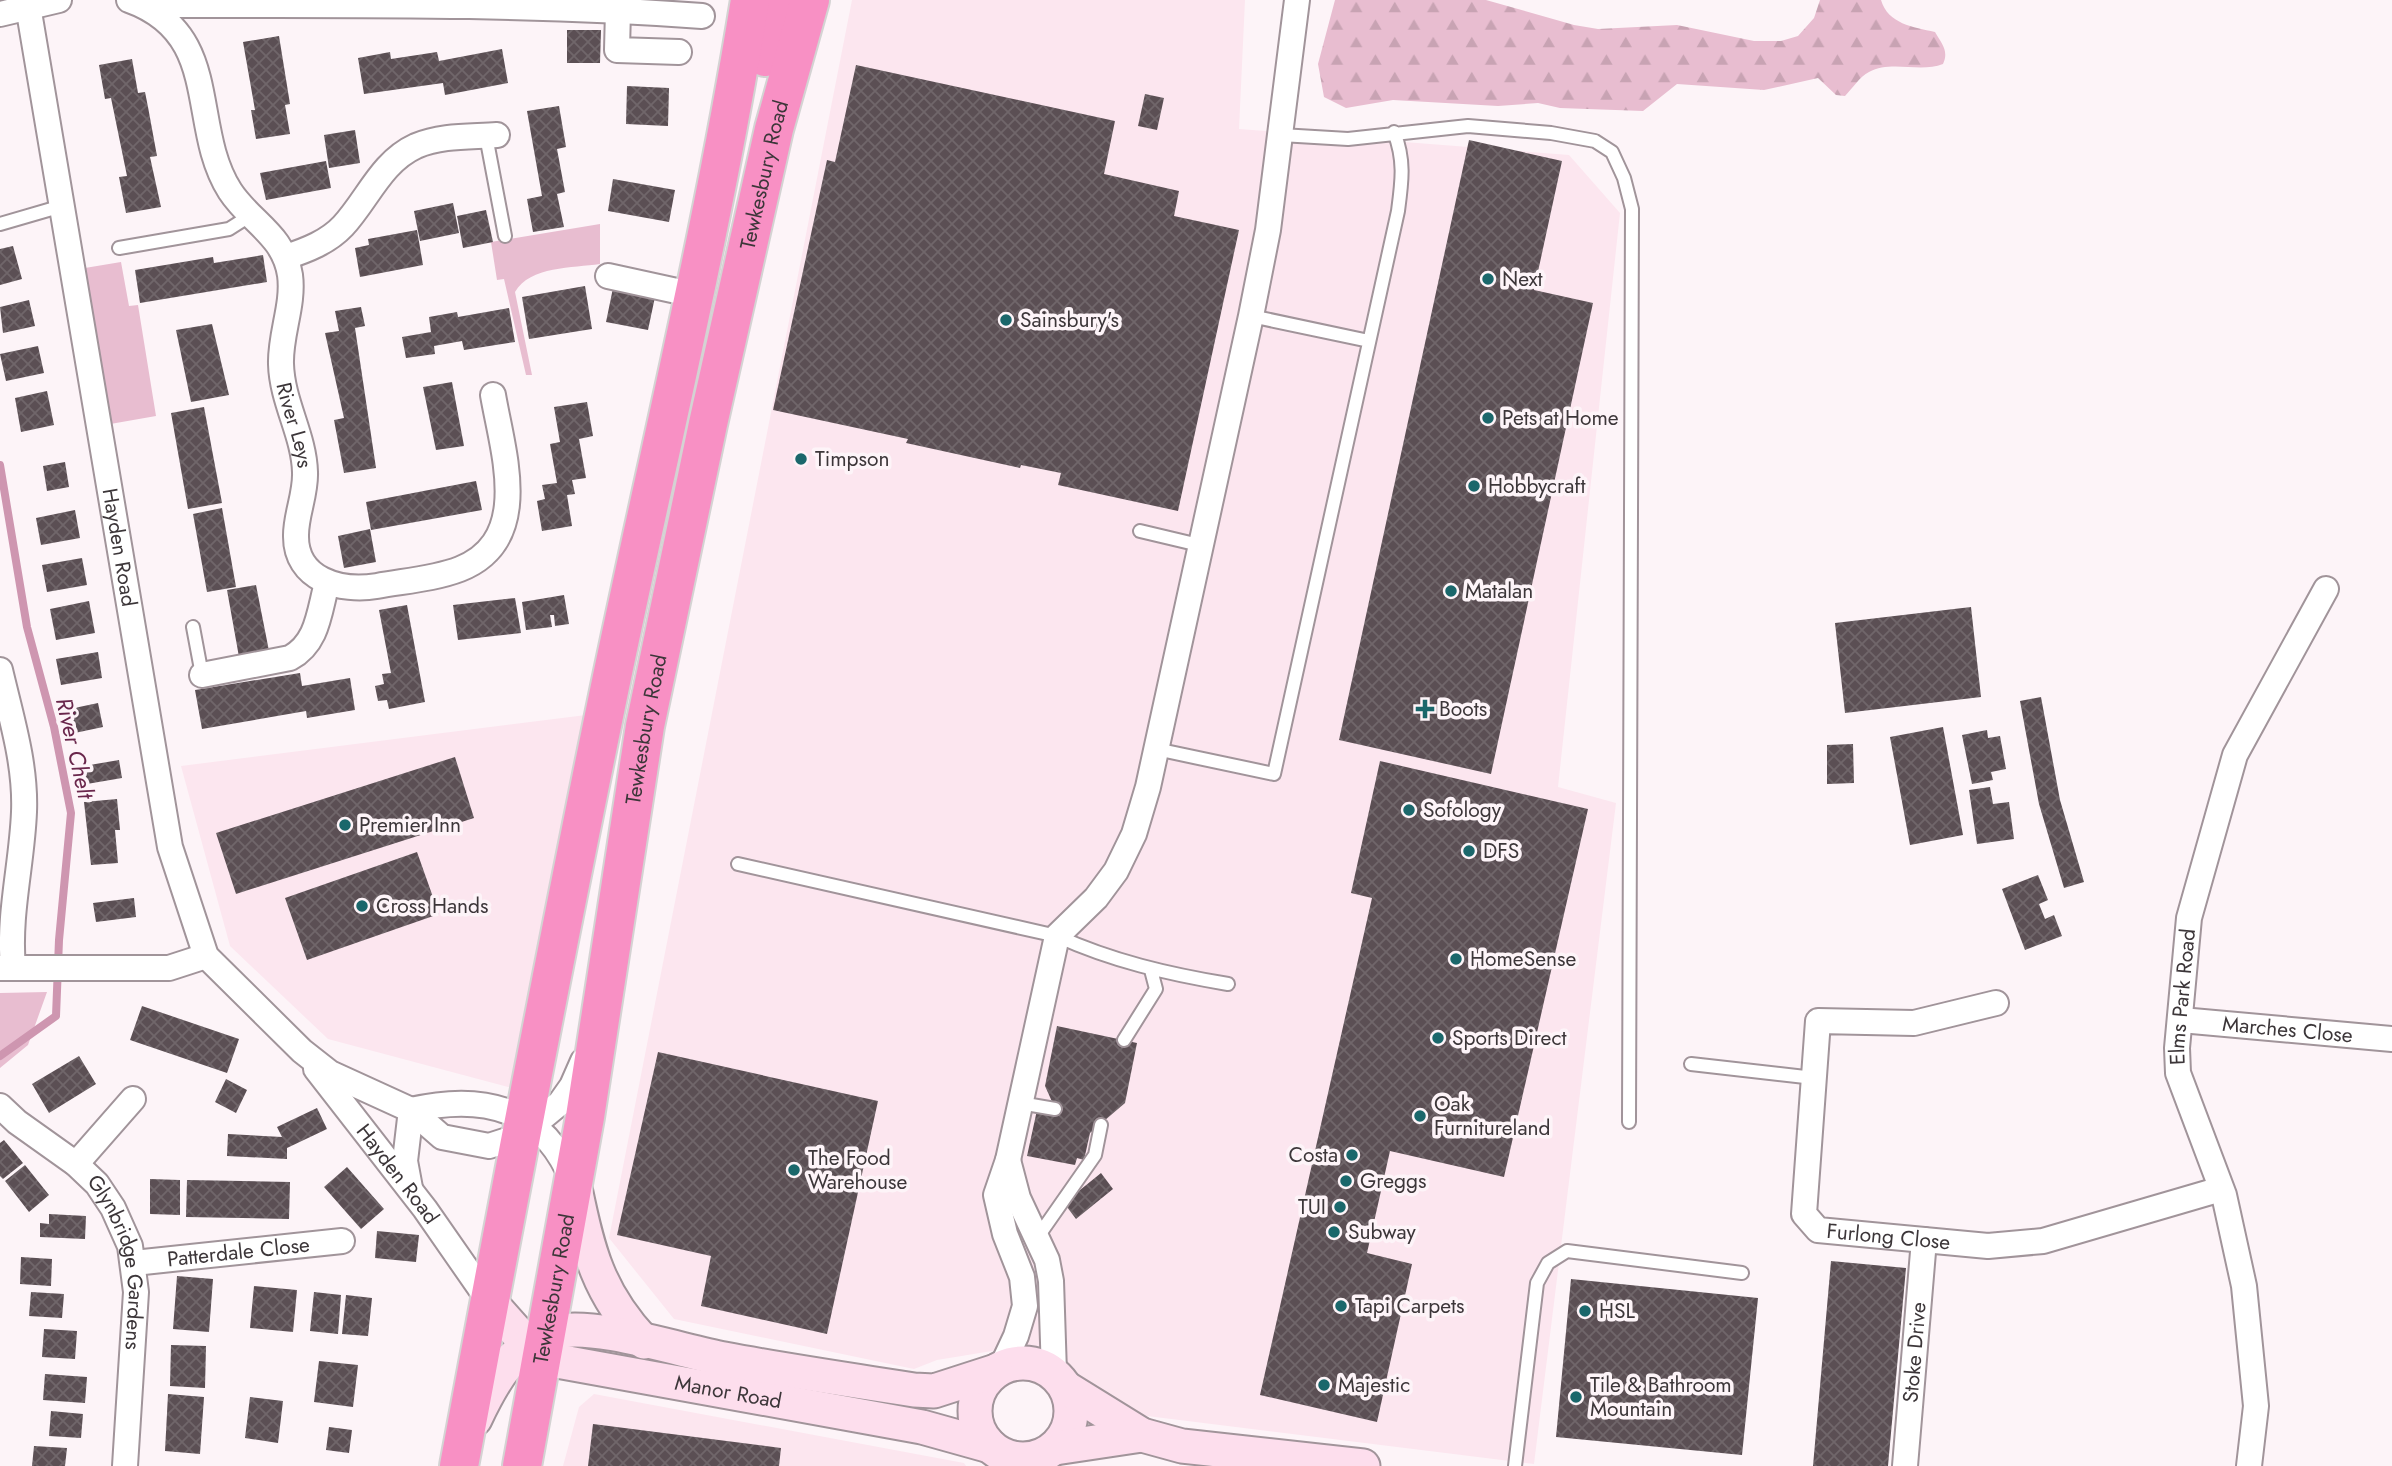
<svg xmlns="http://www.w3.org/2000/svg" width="2392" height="1466" font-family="Jost,sans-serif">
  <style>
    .built { fill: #fce6ef }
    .green { fill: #e8bdd0 }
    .forest { fill: url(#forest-firs) }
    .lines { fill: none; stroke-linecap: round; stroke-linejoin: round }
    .stream { stroke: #ce96b0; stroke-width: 8 }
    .building { fill: url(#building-cross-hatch) }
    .lane-casing { stroke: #a1949a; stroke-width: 16 }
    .street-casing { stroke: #a1949a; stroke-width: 28 }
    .secondary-casing { stroke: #a1949a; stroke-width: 37 }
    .highway-casing { stroke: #d4d3d3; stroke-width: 42 }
    .lane { stroke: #fff; stroke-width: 12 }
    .street { stroke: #fff; stroke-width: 24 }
    .secondary { stroke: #fddeed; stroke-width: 33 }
    .highway { stroke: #f890c4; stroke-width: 38 }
    .poi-dot { fill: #1a676b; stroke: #fdf4f8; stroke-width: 2.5 }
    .labels { text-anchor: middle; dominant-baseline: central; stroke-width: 7; stroke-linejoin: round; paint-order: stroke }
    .street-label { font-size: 21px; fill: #3c3639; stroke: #fdf4f8 }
    .poi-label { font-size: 21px; fill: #3c3639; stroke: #fdf4f8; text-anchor: start }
    .water-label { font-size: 23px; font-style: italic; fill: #69264b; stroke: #fdf4f8 }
  </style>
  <defs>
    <pattern id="forest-firs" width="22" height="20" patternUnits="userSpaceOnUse" patternTransform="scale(1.75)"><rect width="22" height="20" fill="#e8bdd0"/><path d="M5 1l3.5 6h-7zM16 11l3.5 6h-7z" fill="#c8a3b3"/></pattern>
    <pattern id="building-cross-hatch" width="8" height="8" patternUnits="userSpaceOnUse" patternTransform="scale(1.75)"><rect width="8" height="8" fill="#5b4f54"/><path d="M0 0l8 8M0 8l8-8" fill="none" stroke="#70666a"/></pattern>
  </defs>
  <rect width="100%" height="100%" fill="#fdf4f8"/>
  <path class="built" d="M852,0H1245L1239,129L1569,155L1620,213L1558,787L1616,803L1534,1464L1131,1414L1077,1376L1023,1346L937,1360L914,1369L674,1319L609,1238Z
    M586,715L516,1089L328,1039L230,946L181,766Z
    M594,1394L964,1463L966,1466H563L579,1407Z"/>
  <path class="green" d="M600,224V264C573,268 530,266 515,292L532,375H526L504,279L497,280L491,242Z
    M121,262L129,306L138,305L156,416L99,426L73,270Z
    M47,992L28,1045L0,1068V993Z"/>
  <path class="forest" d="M1335,0H1486L1574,25L1598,29L1677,25L1754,41H1781L1798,36L1814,18L1820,0H1881C1888,24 1913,27 1935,32C1942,44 1949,51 1943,64C1920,73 1891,60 1869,72C1860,76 1852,89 1845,96L1836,95L1818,78L1764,90L1677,84L1643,111L1560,108L1538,103L1498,106L1393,100L1346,108L1324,97L1318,64Z"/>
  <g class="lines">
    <path class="stream" d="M0,465L27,627L54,727L71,813L59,940L56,1016L0,1056"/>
  </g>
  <path class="building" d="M567,30H601L600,63H567Z
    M279,36L290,104L285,105L290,134L256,139L251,110H255L243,42Z
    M502,49L508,83L445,95L443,83L364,94L358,58L390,52L391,59L437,52L439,61Z
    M132,59L138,93L145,92L148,107L157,156L150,157L161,207L126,213L119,177L127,176L111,98L105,99L99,65Z
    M856,65L1115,121L1104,174L1179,191L1174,216L1239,230L1178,511L1058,485L1061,473L1021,465L1020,468L906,443L908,439L773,410L827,160L835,162Z
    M627,86L669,88L668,126L626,124Z
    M1145,94L1164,98L1157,130L1138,126Z
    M559,106L566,147L557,149L565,192L557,194L564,227L533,232L527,199L542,196L527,111Z
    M355,130L360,163L329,168L324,135Z
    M1469,140L1562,161L1534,290L1593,303L1491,774L1339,740Z
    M326,161L331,188L266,200L260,173Z
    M613,179L675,190L669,222L608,211Z
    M453,203L459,233L420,241L414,211Z
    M486,210L493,242L463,248L457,216Z
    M417,230L423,265L360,277L355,248L369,245L368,239Z
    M13,246L22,279L0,285V249Z
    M263,255L267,282L140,303L135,270L213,257L214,263Z
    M585,286L592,329L529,339L522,297Z
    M613,288L655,297L648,330L606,322Z
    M29,300L35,326L3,333L0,307Z
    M361,307L365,326L355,328L376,468L344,473L334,420L344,418L325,333L339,331L335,311Z
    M509,308L515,342L464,350L462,341L434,346L435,354L406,358L402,337L431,332L429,317L457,312L458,317Z
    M212,324L229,395L191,402L176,330Z
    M38,346L44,373L6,381L0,354Z
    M452,382L464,446L436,450L423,387Z
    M47,391L54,425L21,432L15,398Z
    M587,402L593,436L579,439L586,478L572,480L575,494L567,495L572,526L542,531L537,501L545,499L542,485L557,483L550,444L560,442L554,407Z
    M204,407L222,503L188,509L171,413Z
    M65,462L69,487L47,491L43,466Z
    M476,481L482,510L371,530L366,502Z
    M222,508L236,587L207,592L193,514Z
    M75,510L80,538L41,545L36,518Z
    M370,529L376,562L344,568L338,536Z
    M82,558L87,585L47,592L42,565Z
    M256,585L269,651L239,657L227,590Z
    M564,595L569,624L555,626L554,615H550L552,627L526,630L522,602Z
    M515,598L521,633L458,640L453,605Z
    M89,601L95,633L56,640L50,609Z
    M407,605L425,702L389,709L387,700L378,701L375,686L384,684L382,674L391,673L379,610Z
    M1971,607L1981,697L1845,713L1835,623Z
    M98,652L102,678L61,685L56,659Z
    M300,673L302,686L350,678L355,710L307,718L306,711L202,729L195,690Z
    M2041,697L2060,800L2084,882L2064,888L2039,804L2020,701Z
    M98,703L103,727L70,734L65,710Z
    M1943,727L1963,835L1910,845L1890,737Z
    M1987,730L1988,738L2000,736L2006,769L1991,772L1993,780L1972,784L1962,735Z
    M1853,744L1854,783L1827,784V745Z
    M455,757L474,818L236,894L216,833Z
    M119,760L122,778L81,785L78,767Z
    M1380,761L1588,809L1504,1177L1390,1151L1367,1253L1412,1264L1377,1422L1260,1395L1372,898L1351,893Z
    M1990,787L1993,804L2009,802L2014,839L1977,844L1969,790Z
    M117,799L120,830H115L118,863L91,865L84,802Z
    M417,852L439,914L307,960L285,898Z
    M2038,875L2048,900L2039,904L2045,919L2054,915L2062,936L2025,950L2002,889Z
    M134,898L136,917L96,922L93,903Z
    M142,1006L239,1039L227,1073L130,1040Z
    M1057,1026L1137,1043L1125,1103L1090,1133L1084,1160L1077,1158L1075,1165L1027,1156L1037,1110L1058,1115L1045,1086Z
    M658,1052L878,1101L827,1334L701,1306L711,1256L617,1235Z
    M79,1056L96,1084L49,1113L32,1084Z
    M226,1079L247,1090L236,1113L215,1102Z
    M317,1108L327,1129L287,1148V1159L227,1156L228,1134L282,1137L277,1127Z
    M4,1140L23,1163L3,1179L0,1176V1143Z
    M25,1165L49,1195L29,1212L5,1181Z
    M347,1167L384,1209L361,1229L324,1187Z
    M1101,1173L1113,1189L1076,1219L1064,1203Z
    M150,1179L180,1180V1215L150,1214Z
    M187,1180L290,1182L289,1219L186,1217Z
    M49,1214L86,1216L85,1239L40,1237V1223L49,1224Z
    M377,1231L419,1235L416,1262L375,1258Z
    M21,1257L52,1259L51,1286L20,1284Z
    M1831,1261L1906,1268L1888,1466H1813Z
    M177,1276L213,1279L209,1332L173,1329Z
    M1571,1279L1758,1298L1742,1455L1556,1437Z
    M254,1286L297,1290L293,1332L250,1328Z
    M31,1292L64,1294L62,1318L29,1316Z
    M314,1292L341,1295L338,1334L310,1331Z
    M346,1295L372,1298L368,1336L342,1334Z
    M44,1329L77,1331L75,1359L42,1357Z
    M171,1345L206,1346L205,1388L170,1386Z
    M319,1361L358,1365L353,1407L314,1402Z
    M45,1374L87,1377L85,1403L43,1400Z
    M168,1394L204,1397L200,1454L165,1451Z
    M250,1397L283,1401L278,1443L245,1438Z
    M51,1411L83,1414L81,1438L49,1436Z
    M593,1424L781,1448L779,1466H588Z
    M329,1427L352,1430L349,1453L326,1450Z
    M34,1446L67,1448L65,1466H32Z"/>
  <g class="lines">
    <g class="lane-casing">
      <path id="lane" d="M1281,135L1348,139L1468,126L1551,133L1595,141L1612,152L1624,178L1632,209L1629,1122
        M486,136L505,236
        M0,224L62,206
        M119,248L229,229L251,215
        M1251,316L1369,341
        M1140,531L1199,545
        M193,627L202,675
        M1156,749L1274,774L1398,211C1402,181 1405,160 1394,132
        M738,864L1057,936C1112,961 1168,974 1228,984
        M1124,1040L1156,989L1151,970
        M1691,1064L1814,1078
        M1020,1103L1055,1109
        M1037,1238L1095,1155L1101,1125
        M1515,1466L1537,1283L1548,1263L1567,1251L1742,1273"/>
    </g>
    <g class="street-casing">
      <g id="street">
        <path id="s1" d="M27,0L170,847L206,956L302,1051L330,1073L411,1110L442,1137L489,1146L520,1136L560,1103L572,1086L583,1061"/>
        <path id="s2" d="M129,0C224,34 188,125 230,191C250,222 284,235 290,275C294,305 280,334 281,364C282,402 304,435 305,472C306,494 296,514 296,535C295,580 341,592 377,586C404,581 434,579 460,569C533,540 503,453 493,395"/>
        <path d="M618,10L617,50L679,52"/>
        <path d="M155,12L174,5C350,5 527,3 702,16"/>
        <path d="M0,14L59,0"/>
        <path d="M286,257C307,250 328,242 343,226C368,199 381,162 416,146C442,135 470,137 497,135"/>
        <path d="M608,276L695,295"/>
        <path d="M0,670C11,717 26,764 24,812C22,864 8,915 13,967"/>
        <path d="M202,675L290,658C318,643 319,612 327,583"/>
        <path d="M0,968H169L206,956"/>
        <path id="s3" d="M1996,1003L1914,1023L1818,1021L1804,1214L1818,1230L1988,1246L2043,1241L2221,1189"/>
        <path id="s4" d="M2181,1020L2392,1039"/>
        <path id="s5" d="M316,1069L425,1209L489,1301"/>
        <path id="s6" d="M0,1106L17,1122L76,1164L97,1184L113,1208L130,1246L136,1292L125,1466"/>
        <path d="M411,1110C484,1093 544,1108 573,1182"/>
        <path d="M1008,1160L1018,1198L1047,1260L1051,1281L1054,1373"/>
        <path d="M76,1164L133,1099"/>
        <path d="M410,1188L405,1161L411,1110"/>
        <path id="s7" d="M134,1263L342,1241"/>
        <path d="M1001,1368L1016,1336L1025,1306L1022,1277L1005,1234L996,1195L1008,1160L1057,936L1096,898L1116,871L1134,834L1148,787L1251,316L1268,230L1297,0"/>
        <path d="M1040,1466L1048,1453"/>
        <path id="s8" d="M1905,1466L1924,1240"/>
        <path id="s9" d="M2249,1466L2256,1406L2244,1286L2224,1195L2178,1073L2177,1048L2189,918L2235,755L2326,589"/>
      </g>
    </g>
    <g class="secondary-casing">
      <g id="secondary">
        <path d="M575,1188C588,1251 598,1293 644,1342"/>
        <path id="s10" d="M489,1301L529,1346L557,1361L922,1427L990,1446"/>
        <circle cx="1023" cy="1411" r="48"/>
        <path d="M1066,1388L1142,1435L1182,1446L1363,1466"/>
        <path d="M475,1419C493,1381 512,1345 556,1332C593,1322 682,1351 724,1359C787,1371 850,1380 914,1390L934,1391L996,1371"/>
        <path d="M1055,1448L1142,1435"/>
      </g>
    </g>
    <g class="highway-casing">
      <g id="highway">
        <path d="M765,57L778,0"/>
        <path d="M459,1466C506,1212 554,959 606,706C654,471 712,237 750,0"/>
        <path id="s11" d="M522,1466L585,1117L645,726L708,424L774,129L810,0"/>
      </g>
    </g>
    <use href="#lane" class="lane"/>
    <use href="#street" class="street"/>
    <use href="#secondary" class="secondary"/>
    <use href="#highway" class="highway"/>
  </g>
  <g class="poi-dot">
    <circle cx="1488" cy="279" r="7"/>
    <circle cx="1006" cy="320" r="7"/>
    <circle cx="1488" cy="418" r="7"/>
    <circle cx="801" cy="459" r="7"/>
    <circle cx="1474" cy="486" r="7"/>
    <circle cx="1451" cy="591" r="7"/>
    <path d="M1421.5 698.5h7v7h7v7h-7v7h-7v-7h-7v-7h7z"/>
    <circle cx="1409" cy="810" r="7"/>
    <circle cx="345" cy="825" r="7"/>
    <circle cx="1469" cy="851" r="7"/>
    <circle cx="362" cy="906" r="7"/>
    <circle cx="1456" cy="959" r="7"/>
    <circle cx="1438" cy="1038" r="7"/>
    <circle cx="1420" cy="1116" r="7"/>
    <circle cx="1352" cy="1155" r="7"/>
    <circle cx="794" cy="1170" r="7"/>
    <circle cx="1346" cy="1181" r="7"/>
    <circle cx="1340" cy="1207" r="7"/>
    <circle cx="1334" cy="1232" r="7"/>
    <circle cx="1341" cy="1306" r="7"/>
    <circle cx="1585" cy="1311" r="7"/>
    <circle cx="1324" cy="1385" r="7"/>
    <circle cx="1576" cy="1397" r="7"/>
  </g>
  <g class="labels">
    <g class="street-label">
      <text stroke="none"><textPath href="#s11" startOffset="1314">Tewkesbury Road</textPath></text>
      <text stroke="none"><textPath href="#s2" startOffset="485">River Leys</textPath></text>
      <text stroke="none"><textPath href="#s1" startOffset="555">Hayden Road</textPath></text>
      <text stroke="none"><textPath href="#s11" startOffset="747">Tewkesbury Road</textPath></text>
      <text stroke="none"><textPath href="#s9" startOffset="481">Elms Park Road</textPath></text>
      <text stroke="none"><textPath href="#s4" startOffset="107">Marches Close</textPath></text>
      <text stroke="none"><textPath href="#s5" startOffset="133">Hayden Road</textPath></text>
      <text stroke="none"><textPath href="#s3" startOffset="466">Furlong Close</textPath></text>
      <text stroke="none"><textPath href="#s7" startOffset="105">Patterdale Close</textPath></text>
      <text stroke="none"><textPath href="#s6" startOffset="208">Glynbridge Gardens</textPath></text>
      <text stroke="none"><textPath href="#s11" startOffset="180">Tewkesbury Road</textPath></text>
      <text stroke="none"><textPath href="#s8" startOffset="114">Stoke Drive</textPath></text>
      <text stroke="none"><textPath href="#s10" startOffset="266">Manor Road</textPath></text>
    </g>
    <g class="poi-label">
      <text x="1502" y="279">Next</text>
      <text x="1020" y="320">Sainsbury's</text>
      <text x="1502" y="418">Pets at Home</text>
      <text x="815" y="459">Timpson</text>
      <text x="1488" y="486">Hobbycraft</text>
      <text x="1465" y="591">Matalan</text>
      <text x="1439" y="709">Boots</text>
      <text x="1423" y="810">Sofology</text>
      <text x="359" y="825">Premier Inn</text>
      <text x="1483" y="851">DFS</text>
      <text x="376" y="906">Cross Hands</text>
      <text x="1470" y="959">HomeSense</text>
      <text x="1452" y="1038">Sports Direct</text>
      <text x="1434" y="1104">Oak<tspan x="1434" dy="24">Furnitureland</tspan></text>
      <text x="1338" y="1155" text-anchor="end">Costa</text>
      <text x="808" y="1158">The Food<tspan x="808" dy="24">Warehouse</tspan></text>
      <text x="1360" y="1181">Greggs</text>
      <text x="1326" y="1207" text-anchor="end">TUI</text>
      <text x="1348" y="1232">Subway</text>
      <text x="1355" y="1306">Tapi Carpets</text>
      <text x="1599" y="1311">HSL</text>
      <text x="1338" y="1385">Majestic</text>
      <text x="1590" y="1385">Tile &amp; Bathroom<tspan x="1590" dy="24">Mountain</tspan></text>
    </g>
    <g class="water-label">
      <text transform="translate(75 748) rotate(77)">River Chelt</text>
    </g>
  </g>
</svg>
